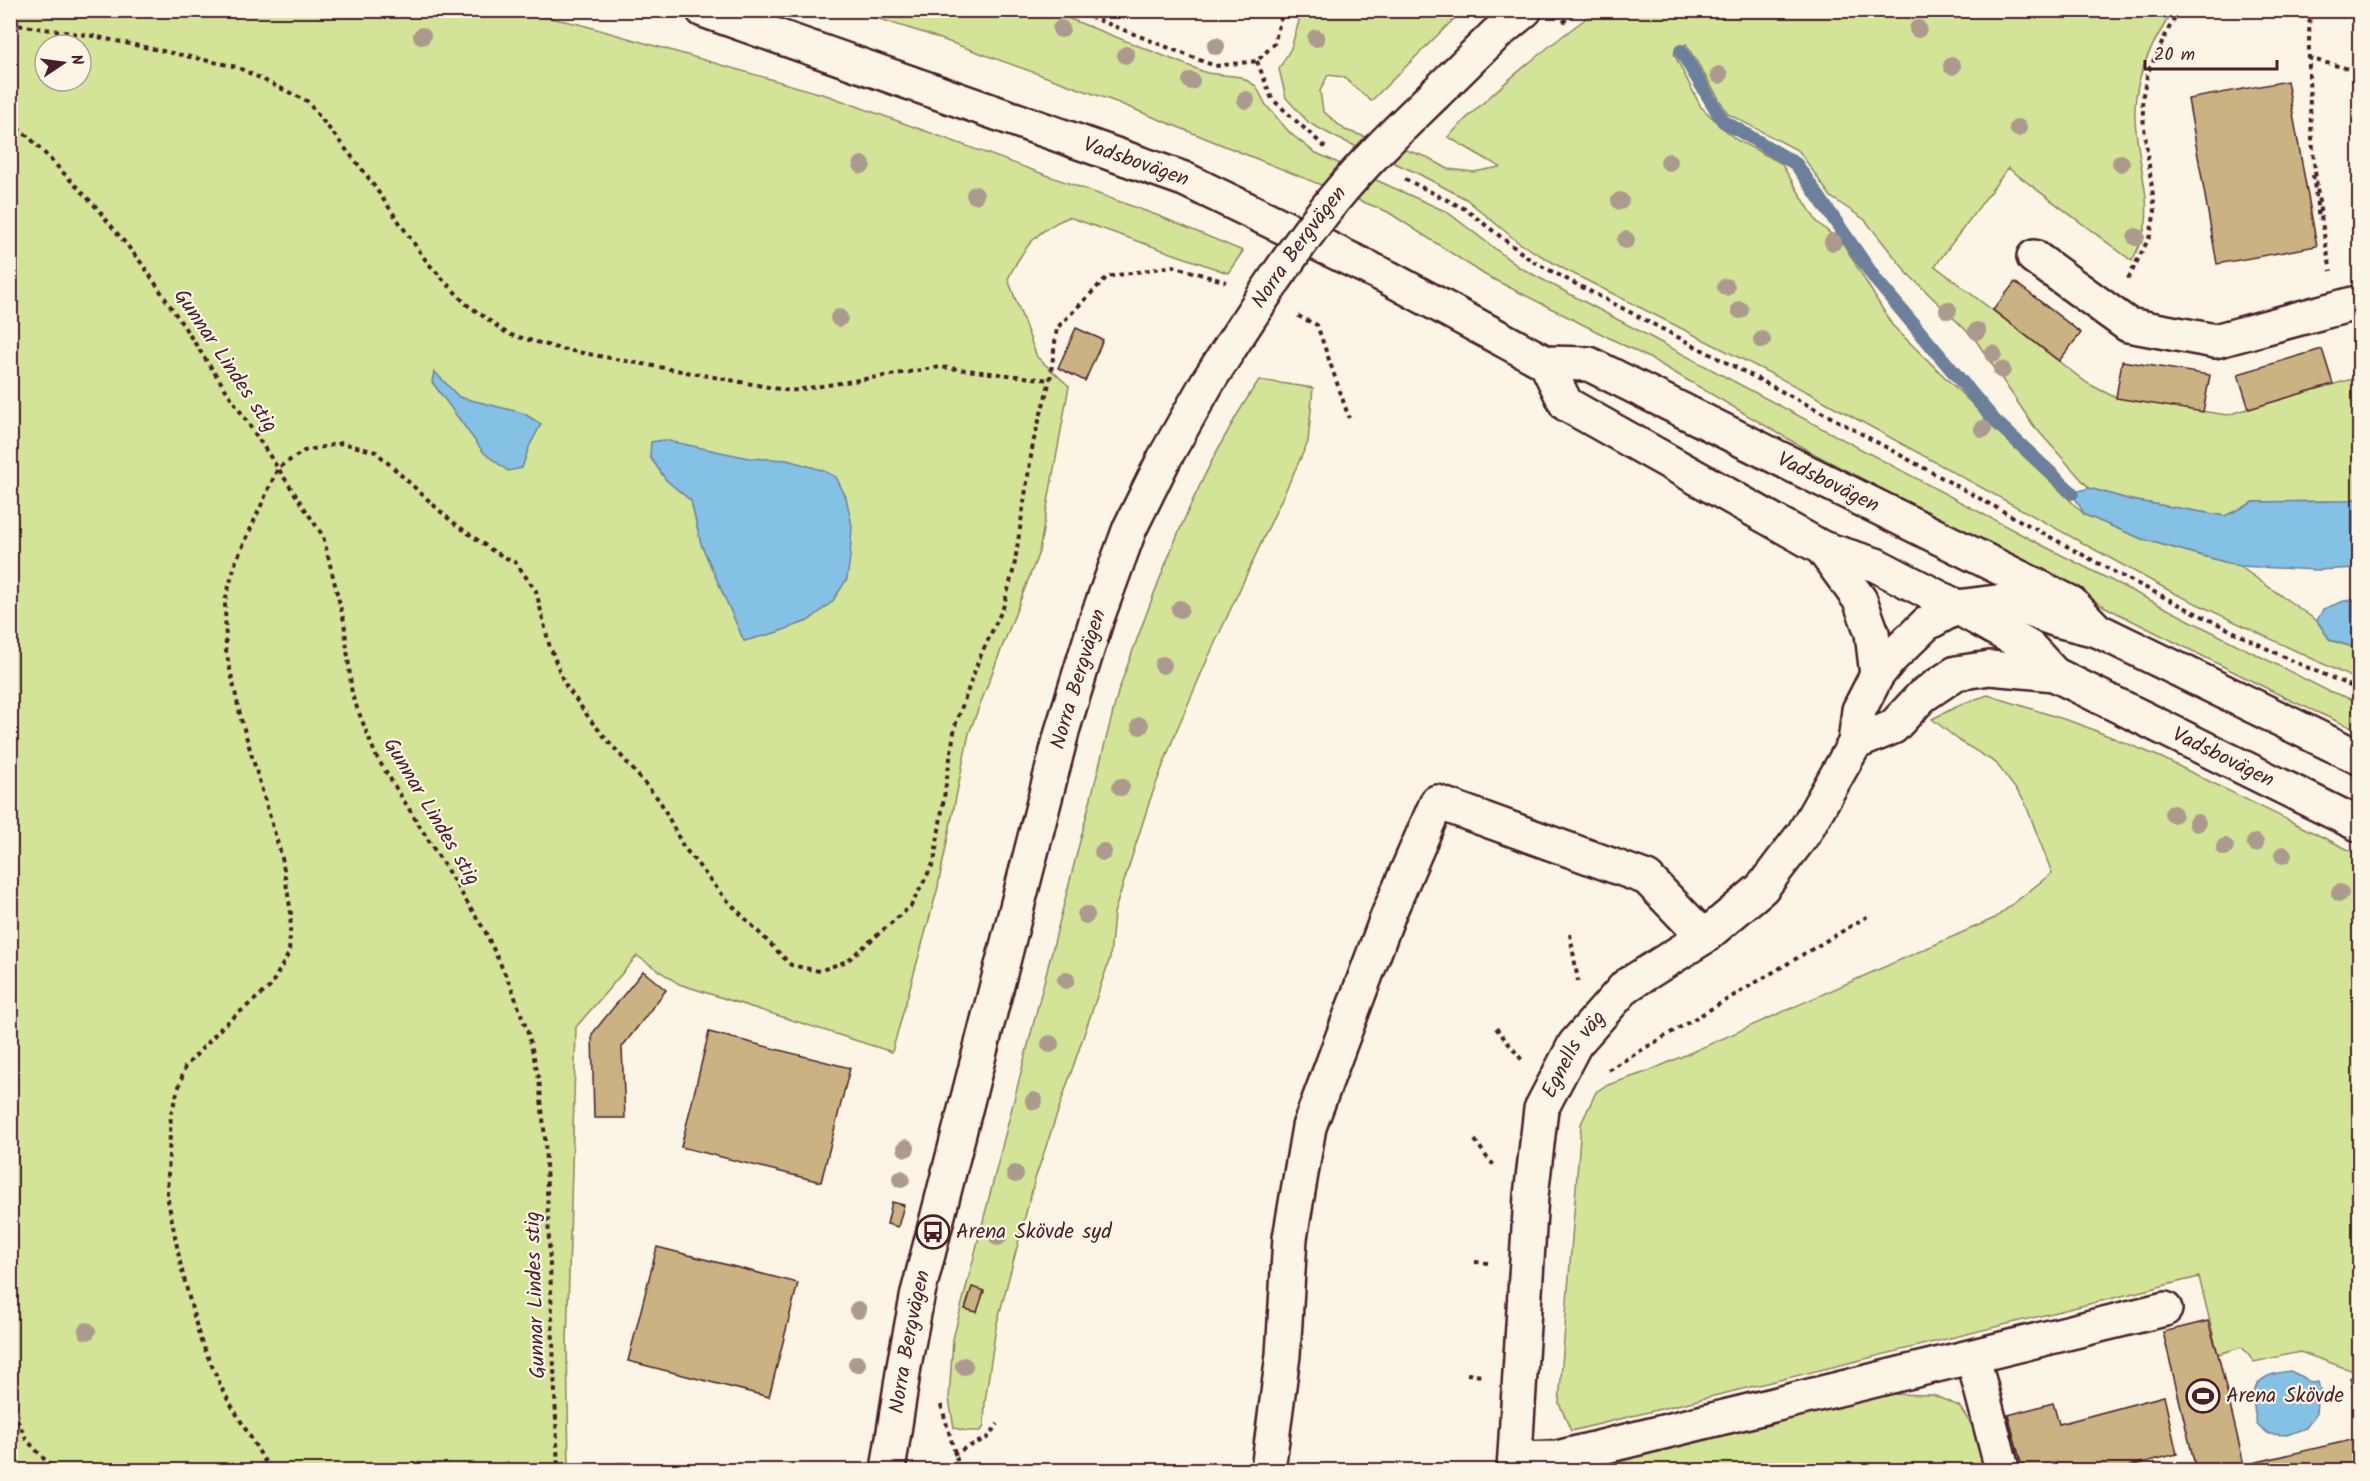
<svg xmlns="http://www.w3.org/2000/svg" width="2370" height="1481" font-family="Kalam,sans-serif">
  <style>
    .green { fill: #d3e498; stroke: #8e8262; stroke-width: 1.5; fill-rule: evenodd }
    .water { fill: #85c1e5; stroke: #6d809b; stroke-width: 1.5 }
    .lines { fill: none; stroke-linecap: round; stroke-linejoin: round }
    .stream { stroke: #6d809b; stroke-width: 14 }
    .building { fill: #cbb282; stroke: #4a1f2b; stroke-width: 1.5 }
    .minor-casing { stroke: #4a1f2b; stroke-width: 38 }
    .major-casing { stroke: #4a1f2b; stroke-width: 38 }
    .path { stroke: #4a1f2b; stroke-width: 4; stroke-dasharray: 4.5 4.5; stroke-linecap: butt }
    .minor { stroke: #fcf5e5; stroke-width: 33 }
    .major { stroke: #fcf5e5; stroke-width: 33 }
    .minor-bridge-casing { stroke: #4a1f2b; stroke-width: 38; stroke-linecap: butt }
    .minor-bridge { stroke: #fcf5e5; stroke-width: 33 }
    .tree { fill: #ad9a8e }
    .labels { text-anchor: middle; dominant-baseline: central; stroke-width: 4.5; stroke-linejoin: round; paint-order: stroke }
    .street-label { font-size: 21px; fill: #4a1f2b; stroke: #fcf5e5 }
    .poi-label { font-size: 21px; fill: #4a1f2b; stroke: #fcf5e5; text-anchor: start }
  </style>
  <rect width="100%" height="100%" fill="#fcf5e5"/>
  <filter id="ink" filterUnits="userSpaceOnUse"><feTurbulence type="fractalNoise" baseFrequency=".0167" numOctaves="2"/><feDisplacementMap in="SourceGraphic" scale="12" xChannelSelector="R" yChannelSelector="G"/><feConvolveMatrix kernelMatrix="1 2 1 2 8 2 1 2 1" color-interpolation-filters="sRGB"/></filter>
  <g filter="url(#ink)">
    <path class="green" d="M10,11H516L579,24L829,96L1159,216L1243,251L1228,273L1069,217C1036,230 1023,248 1008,279L1037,357L1069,386L1039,552L969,733L937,891L892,1052L679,984L637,956L576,1027L567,1343L569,1470H11ZM45,45H81V81H45Z
      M854,11H1050L1207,73L1241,77L1256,86L1266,105L1290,133L1314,152L1447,212L1519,267L2030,539L2326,690L2359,702V731L2292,701L2117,613L1807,450L1653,360L1485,275L1388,212L1116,102L927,34Z
      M1302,11H1462L1371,101L1343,77L1328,75L1320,91L1323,111L1345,130L1427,157L1448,169L1474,172L1500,167L1448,137C1492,91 1544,49 1596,11H2173C2154,40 2136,72 2135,108C2133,144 2150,189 2146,222C2144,235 2138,249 2132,261L2008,168L1935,266L2087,383L2116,398L2227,415L2359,377V498L2347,501L2254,502L2225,516L2131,500L2089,488L2033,425L1975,339L1908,274L1865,220L1831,197L1799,151L1728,114L1686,44L1674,54L1701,107L1735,139L1781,163L1817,222L1844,245L1892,325L2085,515L2142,539L2239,566L2317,621L2330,640L2359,649V681L2170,591L1811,394L1564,269L1519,243L1466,199L1415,172L1337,138L1309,123L1286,98L1279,69L1291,48Z
      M1259,380L1313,388L1308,442L1208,658L1175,734L1150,800L1114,913L1110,958L1035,1179L996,1327L985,1402L984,1426L981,1431H966L954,1428L949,1399L953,1339L1118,692C1156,585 1196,474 1259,380Z
      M1988,695L2079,724L2160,757L2359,855V1373L2300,1352L2254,1362L2242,1347L2218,1354L2199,1277L1571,1431L1559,1403L1581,1124L1596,1092L1605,1086L1649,1071L1995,918L2052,873L2024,800L1996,763L1961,742L1932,719L1964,703Z
      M1888,1394L1933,1395L1959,1406L1979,1436L1985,1470H1577Z"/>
    <path class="water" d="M434,371L459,397L523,413L541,424L529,447L522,468L508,471L484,453L432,382Z
      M664,440L749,458L787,460L822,470L836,477L846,497L852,526L850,557L847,579L832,602L808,621L775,633L744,641L701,544L691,501L666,480L650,457L651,442Z
      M2089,488L2131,500L2225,516L2254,502L2347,501L2359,498V568L2316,570L2239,566L2142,539L2085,515L2072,493Z
      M2359,599V649L2330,640L2317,621L2323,609L2344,601Z
      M2290,1371L2303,1377L2311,1383L2318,1382L2322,1397L2317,1400L2316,1414L2306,1428L2287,1435L2269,1434L2257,1424C2249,1390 2252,1375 2290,1371Z"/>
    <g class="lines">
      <path class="stream" d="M1681,51L1723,121L1796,164L1876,280L1994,420L2072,493"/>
    </g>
    <path class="building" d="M2287,81L2317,246L2217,264L2188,99Z
      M2015,282L2081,333L2059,361L1993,310Z
      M1076,328L1103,340L1085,381L1058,368Z
      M2322,349L2333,384L2249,409L2238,374Z
      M2122,361L2210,375L2203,412L2116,398Z
      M643,971L666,990L622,1047L625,1118H594L592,1034Z
      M709,1032L850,1068L821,1182L681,1147Z
      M892,1202L904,1205L898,1227L887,1224Z
      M657,1247L798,1283L769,1397L628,1361Z
      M972,1287L984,1291L977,1312L965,1309Z
      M2208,1321L2218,1354L2244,1465L2360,1438V1470H2196L2163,1332Z
      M2360,1376V1419L2350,1378Z
      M2164,1396L2177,1454L2114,1470H2023L2008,1415L2053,1403L2059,1424Z
      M619,1463L740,1470H619Z"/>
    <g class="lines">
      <g class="minor-casing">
        <g id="minor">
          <path d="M1436,93L1495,35L1525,10"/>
          <path d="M2034,257L2128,325L2215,341L2360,302"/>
          <path d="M1973,1358L2001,1465"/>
          <path d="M1515,1459L1557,1458L2165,1309"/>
          <path id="s1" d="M888,1470L905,1360L918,1293L1063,728L1097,618L1130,528L1164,459L1207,383"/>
          <path d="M1268,1470L1283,1355L1290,1238L1309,1127L1389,913L1437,802L1647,878L1704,937"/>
          <path id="s2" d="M1514,1470L1531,1196L1541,1109L1575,1044L1626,986L1704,937L1762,888L1804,833L1855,743"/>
        </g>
      </g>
      <g class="major-casing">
        <g id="major">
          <path id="s3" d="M703,10L1184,179L1387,277L1546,363L1589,364L2071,603L2097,630"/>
          <path id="s4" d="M1546,363L1566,404L1822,548L1876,565L1957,607L2030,648L2054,674L2360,825"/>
          <path d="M1822,548L1860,600L1872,633L1877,675"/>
          <path d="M1855,743L1859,710L1877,675L1890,659L1926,624L1957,607L2004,601L2057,620L2097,630L2360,758"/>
          <path d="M1855,743L1893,727L1922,696L1956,673L1990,668L2054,674"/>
        </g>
      </g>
      <path class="path" d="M1073,10L1215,66L1257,61L1274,44L1283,10
        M2310,10C2306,98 2313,185 2331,271
        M1563,22L1578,10
        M10,24L93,36L237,67L307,101L365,173L427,262L466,304L508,334L561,349L790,391L940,367L1050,380L1057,328L1107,277L1173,266L1226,282
        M2308,58L2360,72
        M1257,61L1272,99L1326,148
        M10,123L29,137L96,207L143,265L323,536L344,621L352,695L376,756L485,931L512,989L529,1036L539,1079L545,1138L558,1470
        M2313,175L2319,220
        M1405,179L1465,209L1532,261L1827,415L2116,573L2288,659L2360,690
        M2128,279L2150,236L2155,211L2144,127L2142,99L2148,72L2171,24L2181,10
        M1298,316L1317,325L1349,418
        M1570,934L1578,981
        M1496,1028L1522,1060
        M1608,1070L1868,916
        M1475,1140L1490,1162L1494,1164
        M1475,1262L1488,1263
        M1467,1374L1482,1376
        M10,1403L26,1439L54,1470
        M941,1405L960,1470
        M953,1454L987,1438L998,1424
        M270,1470L224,1393L200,1339L181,1267L167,1195L171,1113L185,1067L223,1026L270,987L289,953L291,913L282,858L241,719L226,651L225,601L236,561L278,468L304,451L342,443L376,452L451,521L493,551L516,563L536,591L549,644L564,683L592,722L660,801L683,846L724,897L791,965L819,971L847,961L911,906L934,862L955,726L979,659L1003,608L1014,568L1033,443L1050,380"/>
      <use href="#minor" class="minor"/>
      <use href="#major" class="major"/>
      <g class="minor-bridge-casing">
        <g id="minor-bridge">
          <path id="s5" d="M1207,383C1248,320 1287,257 1334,199C1365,161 1401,127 1436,93"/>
        </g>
      </g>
      <use href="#minor-bridge" class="minor-bridge"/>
    </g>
    <g class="tree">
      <circle cx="1061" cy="29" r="9"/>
      <circle cx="1918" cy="29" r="9"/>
      <circle cx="422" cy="36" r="9"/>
      <circle cx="1316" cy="38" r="9"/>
      <circle cx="1216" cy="46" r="9"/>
      <circle cx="1126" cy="55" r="9"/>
      <circle cx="1952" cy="66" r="9"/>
      <circle cx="1719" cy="75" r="9"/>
      <circle cx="1191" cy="81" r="9"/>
      <circle cx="1246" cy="100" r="9"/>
      <circle cx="2018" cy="128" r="9"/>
      <circle cx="1669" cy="162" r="9"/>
      <circle cx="2121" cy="163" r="9"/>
      <circle cx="862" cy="165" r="9"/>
      <circle cx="975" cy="195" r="9"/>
      <circle cx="1620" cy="201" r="9"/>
      <circle cx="2136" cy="237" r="9"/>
      <circle cx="1626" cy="240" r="9"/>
      <circle cx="1833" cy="242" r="9"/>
      <circle cx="1726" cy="287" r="9"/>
      <circle cx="1740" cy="310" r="9"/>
      <circle cx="1948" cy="310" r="9"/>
      <circle cx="839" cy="318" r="9"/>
      <circle cx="1977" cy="331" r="9"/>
      <circle cx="1762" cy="340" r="9"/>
      <circle cx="1993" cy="354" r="9"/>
      <circle cx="2002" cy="370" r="9"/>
      <circle cx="1983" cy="429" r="9"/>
      <circle cx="1180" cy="609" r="9"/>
      <circle cx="1163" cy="665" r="9"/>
      <circle cx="1140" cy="726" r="9"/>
      <circle cx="1121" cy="787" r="9"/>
      <circle cx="2173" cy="814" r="9"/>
      <circle cx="2197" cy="823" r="9"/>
      <circle cx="2255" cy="843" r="9"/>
      <circle cx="2225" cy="847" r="9"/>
      <circle cx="1103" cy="852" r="9"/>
      <circle cx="2283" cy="855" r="9"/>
      <circle cx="2340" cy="893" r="9"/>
      <circle cx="1086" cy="915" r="9"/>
      <circle cx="1066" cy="980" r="9"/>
      <circle cx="1050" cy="1044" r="9"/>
      <circle cx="1034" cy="1101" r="9"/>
      <circle cx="906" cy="1148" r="9"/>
      <circle cx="1015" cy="1174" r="9"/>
      <circle cx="901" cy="1179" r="9"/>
      <circle cx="998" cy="1237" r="9"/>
      <circle cx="858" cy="1310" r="9"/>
      <circle cx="87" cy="1331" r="9"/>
      <circle cx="857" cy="1364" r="9"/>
      <circle cx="964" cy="1366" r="9"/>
    </g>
  </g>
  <defs>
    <g id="bus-ring" transform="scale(1.725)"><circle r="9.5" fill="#fcf5e5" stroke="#4a1f2b" stroke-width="1.5"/><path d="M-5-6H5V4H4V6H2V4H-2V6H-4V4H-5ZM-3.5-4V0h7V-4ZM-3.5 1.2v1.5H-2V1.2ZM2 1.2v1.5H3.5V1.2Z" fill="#4a1f2b"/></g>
    <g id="stadium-ring" transform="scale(1.725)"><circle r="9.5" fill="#fcf5e5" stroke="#4a1f2b" stroke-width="1.5"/><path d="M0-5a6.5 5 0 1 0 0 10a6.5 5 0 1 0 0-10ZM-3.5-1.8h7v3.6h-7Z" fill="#4a1f2b"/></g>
  </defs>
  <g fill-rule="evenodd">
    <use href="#bus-ring" x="933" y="1232"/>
    <use href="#stadium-ring" x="2203" y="1396"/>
  </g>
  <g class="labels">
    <g class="street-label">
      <text stroke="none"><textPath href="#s3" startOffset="459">Vadsbovägen</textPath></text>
      <text stroke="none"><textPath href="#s5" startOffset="164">Norra Bergvägen</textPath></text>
      <text transform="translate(225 361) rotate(56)">Gunnar Lindes stig</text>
      <text stroke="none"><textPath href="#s3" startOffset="1226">Vadsbovägen</textPath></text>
      <text stroke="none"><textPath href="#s1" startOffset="814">Norra Bergvägen</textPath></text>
      <text stroke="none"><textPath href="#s4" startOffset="795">Vadsbovägen</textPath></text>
      <text transform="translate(431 812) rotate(59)">Gunnar Lindes stig</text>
      <text stroke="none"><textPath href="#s2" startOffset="426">Egnells väg</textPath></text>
      <text transform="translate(536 1295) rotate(-92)">Gunnar Lindes stig</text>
      <text stroke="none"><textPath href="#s1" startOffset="130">Norra Bergvägen</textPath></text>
    </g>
    <g class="poi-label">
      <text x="956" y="1232">Arena Skövde syd</text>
      <text x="2226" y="1396">Arena Skövde</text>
    </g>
  </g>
  <rect width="2370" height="1481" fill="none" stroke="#fcf5e5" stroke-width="36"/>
  <rect x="18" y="18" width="2334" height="1445" fill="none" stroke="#4a1f2b" stroke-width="2" filter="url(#ink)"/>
  <g transform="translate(63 63) rotate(77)"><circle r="28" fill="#fcf5e5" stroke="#b59f9b" stroke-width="1.5"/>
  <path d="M0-4.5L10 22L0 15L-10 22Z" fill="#4a1f2b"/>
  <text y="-9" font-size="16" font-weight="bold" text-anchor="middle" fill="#4a1f2b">N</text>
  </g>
  <path d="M2145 60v9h132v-9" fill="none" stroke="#4a1f2b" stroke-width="3"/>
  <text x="2154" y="60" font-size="18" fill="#4a1f2b" stroke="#fcf5e5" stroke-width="4.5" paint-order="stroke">20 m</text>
</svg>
